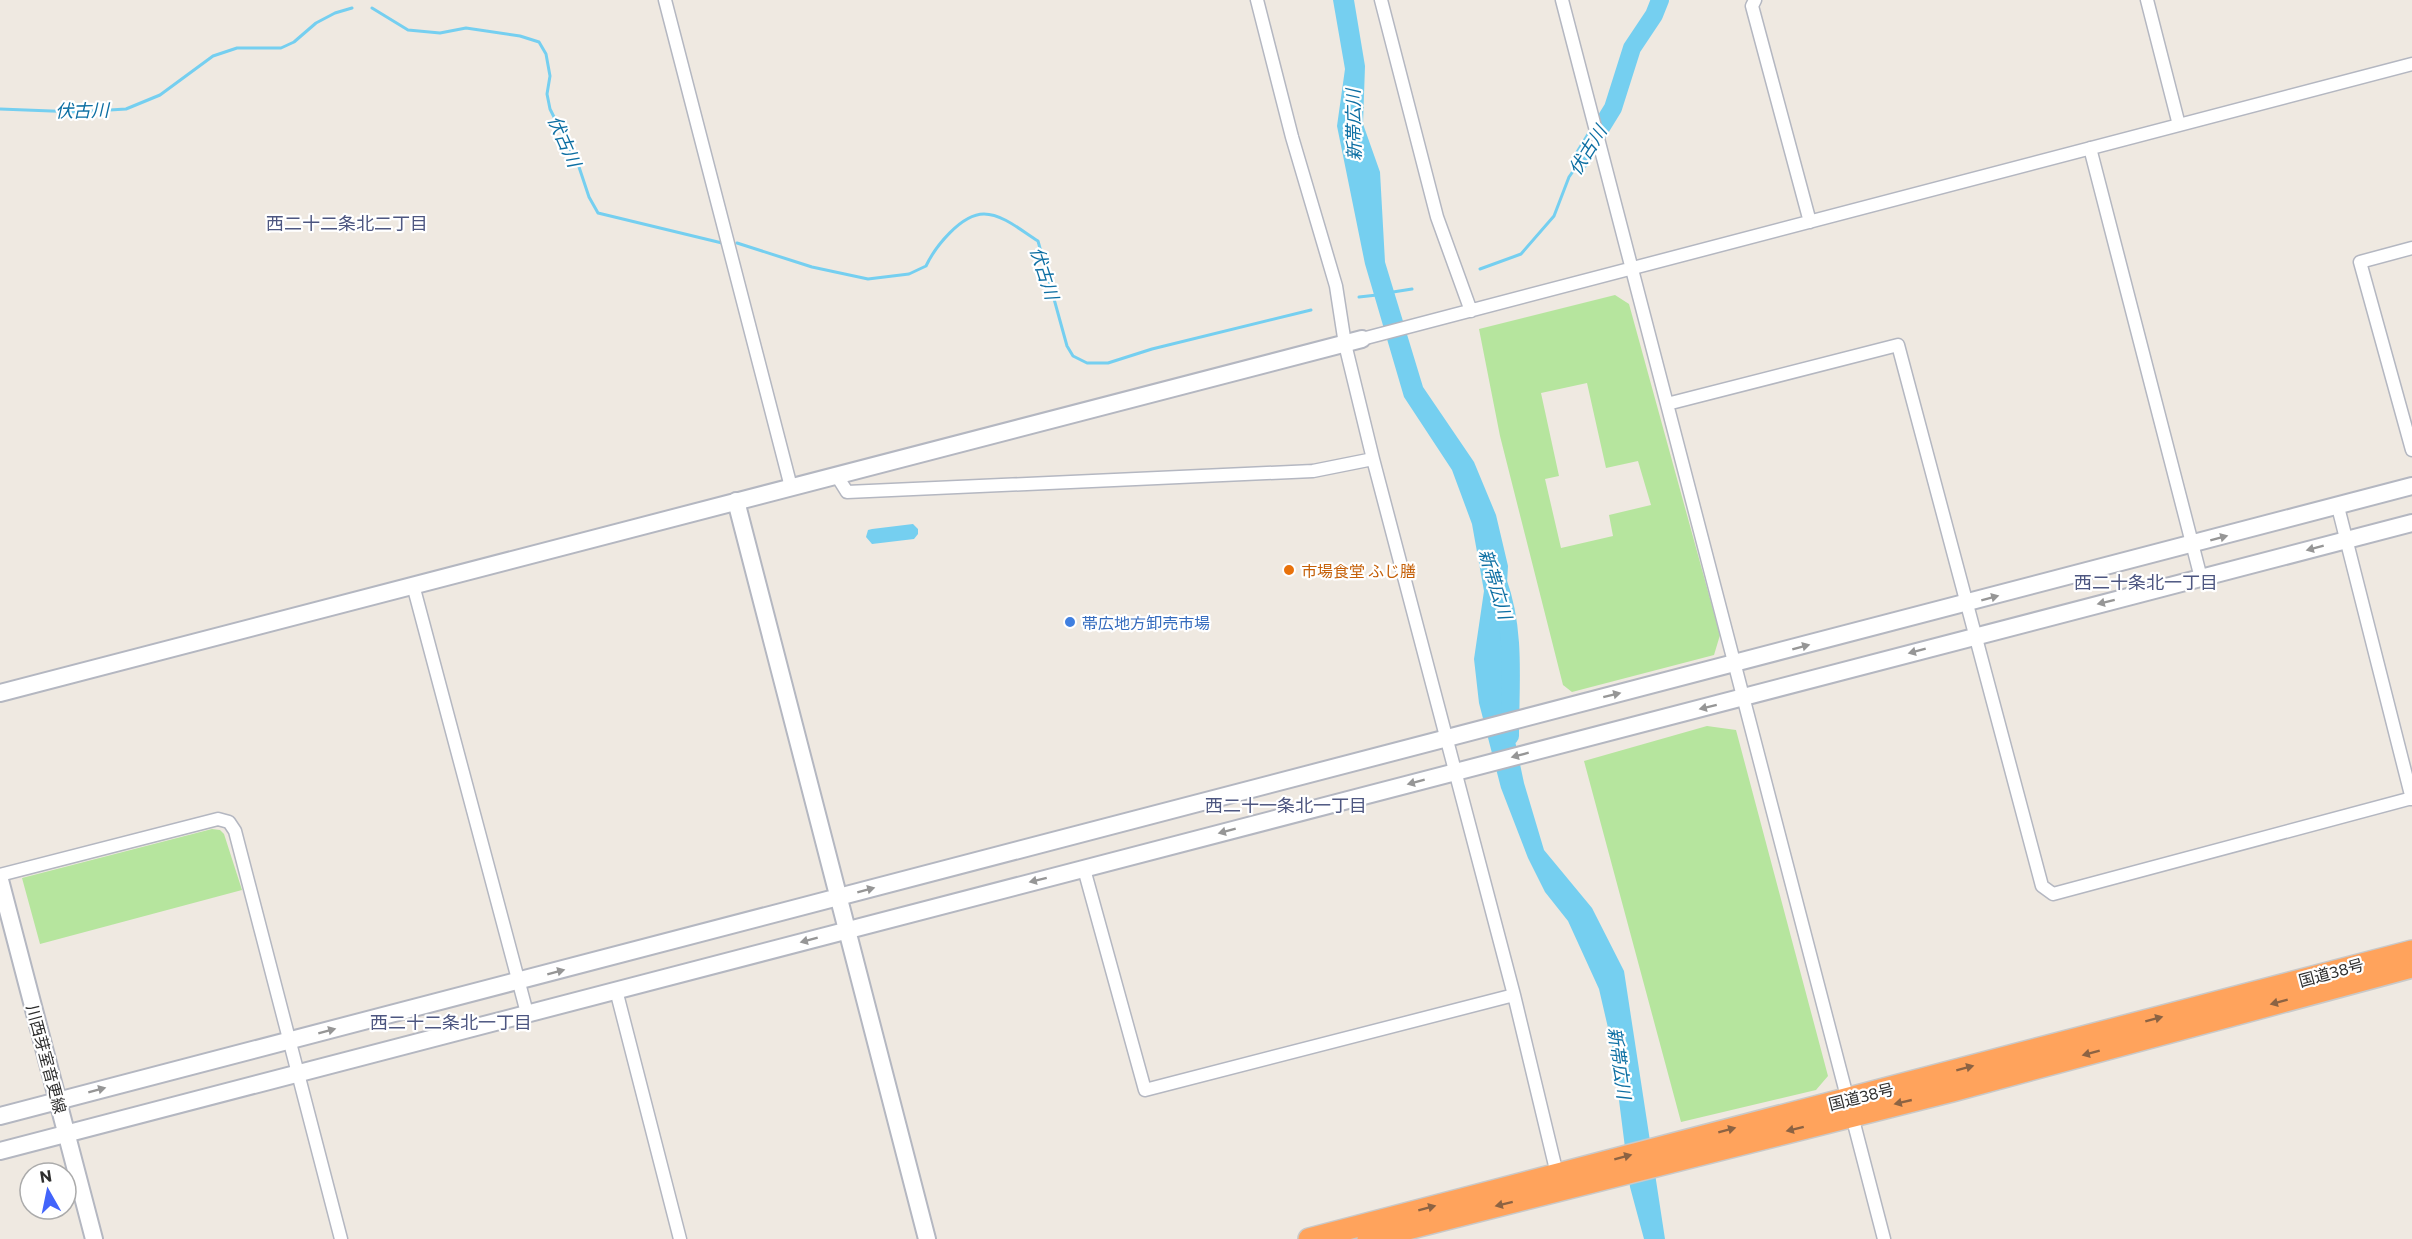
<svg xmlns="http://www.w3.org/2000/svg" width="2412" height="1239" font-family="Commissioner,'Noto Sans JP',sans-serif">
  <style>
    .green { fill: #b6e59e; fill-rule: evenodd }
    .water { fill: #75cff0 }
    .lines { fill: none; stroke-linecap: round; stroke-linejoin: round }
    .stream { stroke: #75cff0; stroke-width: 3 }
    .river { stroke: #75cff0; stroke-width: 18 }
    .street-casing { stroke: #b4b7c1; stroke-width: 15 }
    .secondary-casing { stroke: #b4b7c1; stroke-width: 20 }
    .highway-casing { stroke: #c9c9c9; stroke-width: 24 }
    .street { stroke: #fff; stroke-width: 12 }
    .secondary { stroke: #fff; stroke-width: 16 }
    .highway { stroke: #ffa35c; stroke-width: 21 }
    .oneway { fill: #969696 }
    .oneway2 { fill: #8c6343 }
    .food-dot { fill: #e8710a; stroke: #fff; stroke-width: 2 }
    .shop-dot { fill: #3f7fe0; stroke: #fff; stroke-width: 2 }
    .labels { text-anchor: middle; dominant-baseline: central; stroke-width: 4.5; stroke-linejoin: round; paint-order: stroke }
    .food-label { font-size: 16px; fill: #c56008; stroke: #fff; text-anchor: start }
    .shop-label { font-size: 16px; fill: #366cbe; stroke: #fff; text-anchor: start }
    .street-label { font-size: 16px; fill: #2e2e2e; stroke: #fff }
    .water-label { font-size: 18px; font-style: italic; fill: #0d6fa3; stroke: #fff }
    .neighbourhood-label { font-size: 18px; fill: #4d5680; stroke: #fff }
  </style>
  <rect width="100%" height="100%" fill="#efe9e1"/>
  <path class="green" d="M1615,295L1629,304L1720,635L1714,655L1572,692L1563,685L1500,436L1479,329ZM1587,383L1606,468L1638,461L1651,505L1609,515L1613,536L1561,548L1545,479L1559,476L1541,393Z
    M1707,726L1736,730L1828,1076L1816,1090L1681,1122L1584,761Z
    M212,829L220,830L224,834L242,890L40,944L22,878Z"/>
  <path class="water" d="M1333,0H1354L1365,66L1363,124L1380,172L1385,262L1423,387L1474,462L1496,515L1508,566L1503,651L1504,689L1524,783L1544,850L1592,908L1624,971L1665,1239H1644L1630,1187L1612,1045L1599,989L1568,921L1545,892L1528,858L1501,788L1479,703L1474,659L1484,591L1472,524L1452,470L1404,397L1365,264L1337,126L1345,69Z
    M913,524L918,529V534L914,539L872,544L866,537L868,530L872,529Z"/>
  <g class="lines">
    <path class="stream" d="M372,8L408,30L440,33L466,28L520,36L539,42L546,54L550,76L547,94L550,109L579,167L589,197L598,213L722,243
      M0,109L77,112L126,109L160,95L213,56L237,48H281L294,42L316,23L335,13L352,8
      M737,243L812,267L868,279L909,274L926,266C935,247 961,214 984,214C1003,214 1023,232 1038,241L1067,346L1073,356L1087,363H1108L1152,349L1311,310
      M1480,269L1521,254L1554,216L1569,177L1581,160
      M1393,292L1412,289
      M1359,297L1377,295"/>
    <path class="river" d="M1581,160L1613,108L1632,48L1654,15L1660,0
      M1498,582C1516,632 1510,684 1510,736"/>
    <g class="street-casing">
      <path id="street" d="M665,0L791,487
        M1257,0L1292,137L1336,286L1345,344L1373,459L1514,995L1558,1178
        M1381,0L1437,217L1471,311
        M1562,0L1884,1239
        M1755,0L1752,6L1810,222
        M2147,0L2179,125
        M2090,148L2201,578
        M2412,248L2360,262L2412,450
        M1362,339L2412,64
        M1667,404L1898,345L2042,886L2053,894L2412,798
        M837,476L847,492L1313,471L1373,459
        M2338,507L2412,799
        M413,585L527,1013
        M1084,869L1145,1090L1514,995
        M0,875L218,819L229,822L235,831L341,1239
        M616,990L680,1239"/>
    </g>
    <g class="secondary-casing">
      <path id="secondary" d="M736,501L927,1239
        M0,693L1362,339
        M0,880L94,1239
        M0,1116L2412,486
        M0,1151L2412,523"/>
    </g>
    <g class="highway-casing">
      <path id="highway" d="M1309,1239L2412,951
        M1368,1239L1952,1091L2412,967"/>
    </g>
    <use href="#street" class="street"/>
    <use href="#secondary" class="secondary"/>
    <use href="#highway" class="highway"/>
  </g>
  <defs><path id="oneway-solid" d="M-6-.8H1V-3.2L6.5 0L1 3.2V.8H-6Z" transform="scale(1.5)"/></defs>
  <g class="oneway">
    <use href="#oneway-solid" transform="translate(2219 538) rotate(-15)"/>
    <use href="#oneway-solid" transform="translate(2315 548) rotate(165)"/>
    <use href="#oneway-solid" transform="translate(1990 598) rotate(-15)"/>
    <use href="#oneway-solid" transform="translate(2106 602) rotate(166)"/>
    <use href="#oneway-solid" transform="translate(1801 647) rotate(-15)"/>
    <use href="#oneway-solid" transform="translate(1917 651) rotate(165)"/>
    <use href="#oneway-solid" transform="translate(1612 695) rotate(-14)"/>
    <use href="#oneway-solid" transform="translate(1708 707) rotate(166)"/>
    <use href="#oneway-solid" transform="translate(1520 755) rotate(165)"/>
    <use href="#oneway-solid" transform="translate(1416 782) rotate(165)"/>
    <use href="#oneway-solid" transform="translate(1227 831) rotate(165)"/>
    <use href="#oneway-solid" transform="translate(1038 880) rotate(166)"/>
    <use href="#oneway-solid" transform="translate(866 890) rotate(-15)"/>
    <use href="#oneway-solid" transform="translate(809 940) rotate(165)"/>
    <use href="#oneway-solid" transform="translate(556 972) rotate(-15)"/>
    <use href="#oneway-solid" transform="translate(327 1031) rotate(-15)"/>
    <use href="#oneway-solid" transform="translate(97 1090) rotate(-15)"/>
  </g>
  <g class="oneway2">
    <use href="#oneway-solid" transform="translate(2279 1002) rotate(165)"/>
    <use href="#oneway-solid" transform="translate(2154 1019) rotate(-15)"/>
    <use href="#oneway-solid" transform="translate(2091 1053) rotate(165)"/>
    <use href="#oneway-solid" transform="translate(1965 1068) rotate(-15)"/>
    <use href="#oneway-solid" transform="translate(1903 1102) rotate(167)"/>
    <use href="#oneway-solid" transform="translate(1795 1129) rotate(166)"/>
    <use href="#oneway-solid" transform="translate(1727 1130) rotate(-15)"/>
    <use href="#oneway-solid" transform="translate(1623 1157) rotate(-15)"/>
    <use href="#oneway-solid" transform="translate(1504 1204) rotate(166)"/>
    <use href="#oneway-solid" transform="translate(1427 1208) rotate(-15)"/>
  </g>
  <circle class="food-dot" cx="1289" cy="570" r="6"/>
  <circle class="shop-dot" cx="1070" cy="622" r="6"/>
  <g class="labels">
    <g class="food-label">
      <text x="1301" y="570">市場食堂 ふじ膳</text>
    </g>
    <g class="shop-label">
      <text x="1082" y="622">帯広地方卸売市場</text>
    </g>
    <g class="street-label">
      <text transform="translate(2331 972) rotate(-15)">国道38号</text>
      <text transform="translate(47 1059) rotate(75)">川西芽室音更線</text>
      <text transform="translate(1861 1096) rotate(-14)">国道38号</text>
    </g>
    <g class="water-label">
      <text transform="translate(82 110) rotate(-1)">伏古川</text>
      <text transform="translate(1353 125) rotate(-91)">新帯広川</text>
      <text transform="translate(565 141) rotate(66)">伏古川</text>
      <text transform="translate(1587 150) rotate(-58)">伏古川</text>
      <text transform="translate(1045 273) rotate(72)">伏古川</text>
      <text transform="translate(1496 584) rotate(73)">新帯広川</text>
      <text transform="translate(1620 1063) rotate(82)">新帯広川</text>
    </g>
    <g class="neighbourhood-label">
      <text x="347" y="223">西二十二条北二丁目</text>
      <text x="2146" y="582">西二十条北一丁目</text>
      <text x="1286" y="805">西二十一条北一丁目</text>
      <text x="451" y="1022">西二十二条北一丁目</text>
    </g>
  </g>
  <g transform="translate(48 1191) rotate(351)"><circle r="28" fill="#ffffff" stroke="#ababab" stroke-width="1.5"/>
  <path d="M0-4.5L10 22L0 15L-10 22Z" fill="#4264fb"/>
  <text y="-9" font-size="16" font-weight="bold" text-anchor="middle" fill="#2e2e2e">N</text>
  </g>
</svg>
